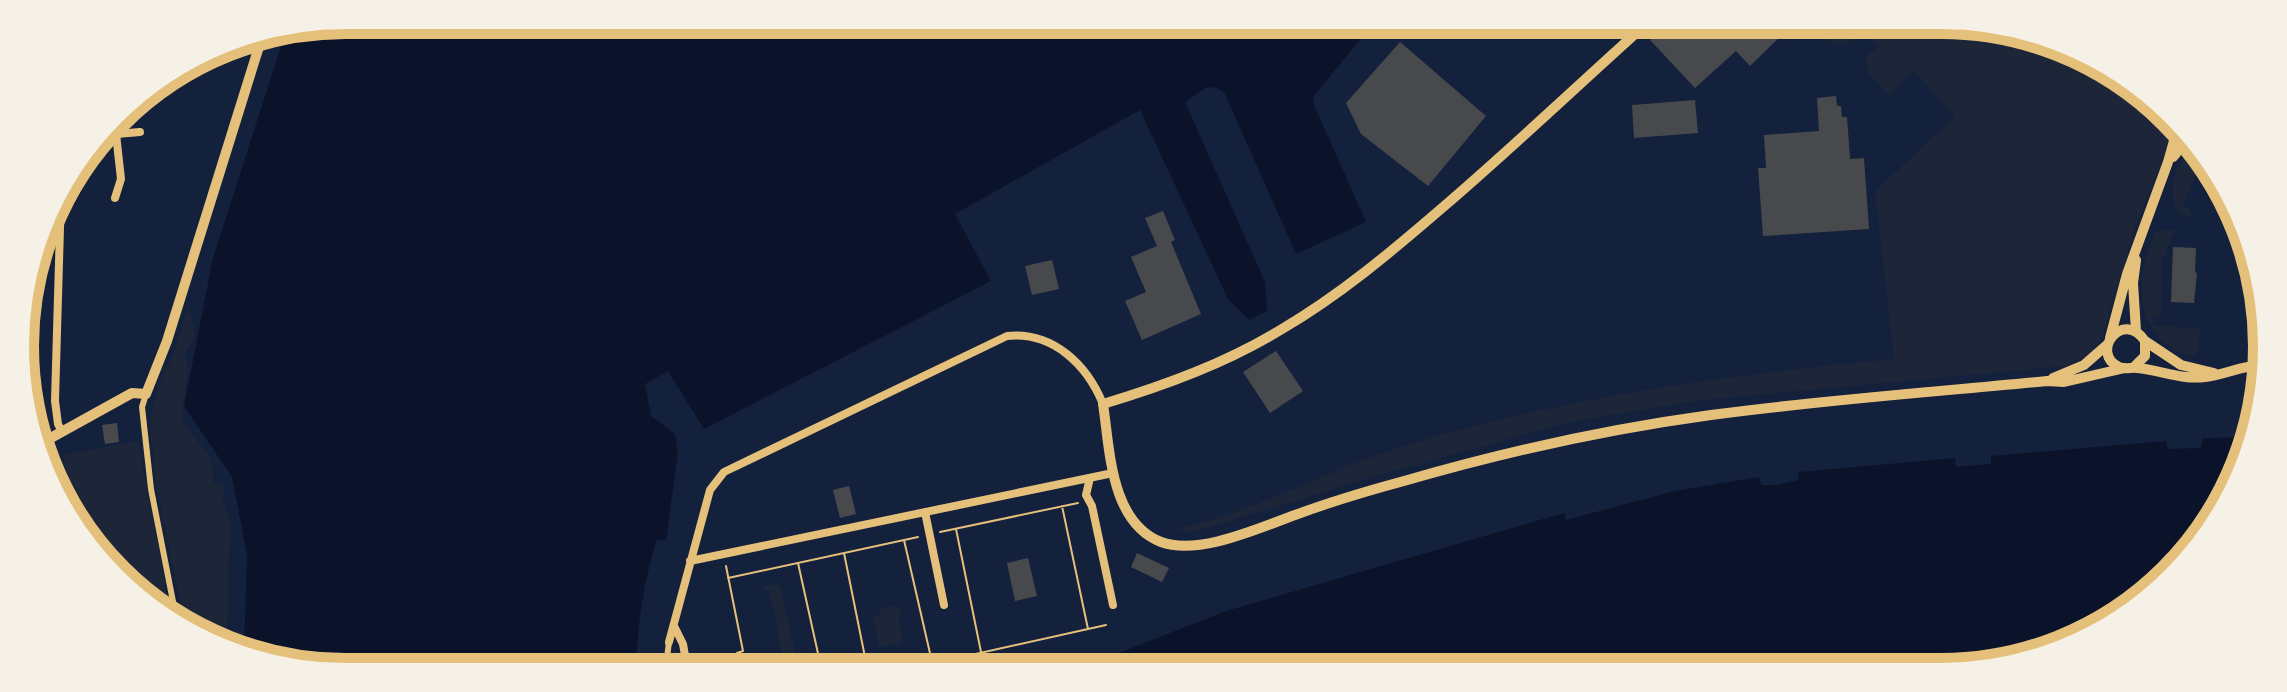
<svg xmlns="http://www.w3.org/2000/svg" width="2287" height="692" font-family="Lato,sans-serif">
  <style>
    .green { fill: #1d2539 }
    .water { fill: #0b132b }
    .building { fill: #48494c }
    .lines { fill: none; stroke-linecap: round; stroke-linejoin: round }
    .path { stroke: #e5c07b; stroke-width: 2 }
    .pedestrian { stroke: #e5c07b; stroke-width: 6 }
    .minor { stroke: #e5c07b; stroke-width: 8 }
    .tertiary { stroke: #e5c07b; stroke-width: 10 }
    .rim { fill: none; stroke: #e5c07b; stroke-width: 10 }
  </style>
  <rect width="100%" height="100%" fill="#14213d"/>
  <path class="green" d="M1814,26H2005L2122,75L2173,126L2168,146L2135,228L2102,337L2091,353L2066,366L1702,400L1570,422L1389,472L1204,529L1190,532L1174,530C1193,525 1213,520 1232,513C1289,494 1343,464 1401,447C1562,397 1727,375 1894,359L1875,191L1955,117L1914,71L1888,95L1869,74L1866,58L1878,46L1862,31C1838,52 1836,46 1814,26Z
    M2194,147L2204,157L2183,205L2191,210V217C2159,211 2174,161 2194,147Z
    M2174,229L2175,232L2161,261V316L2153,317V325L2200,329L2197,355C2180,355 2170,350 2159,337C2132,307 2140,265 2156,232Z
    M189,304L195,335L185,354L188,369L182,414L184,423L211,459L214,483L224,487V495L221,499C230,511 233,534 229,549L227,643L185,625L156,486L150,425L158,385L175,351Z
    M138,441L172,620L164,617L77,529L63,455Z
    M763,585H780L798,667H785L769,589L765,590Z
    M898,605L901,618L898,619L903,643L879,646L873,616L881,614L880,609Z"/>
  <path class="water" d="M346,20L631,21L640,27L644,21L1373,24L1313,97L1314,105L1366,222L1296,254L1225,94L1217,88L1207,87L1185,102L1265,282L1267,311L1249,320L1228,299L1140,110L955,214L991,281L704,429L668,371L645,384L651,416L675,434L678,451L666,541L657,539C644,581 637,623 637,666H282L244,650L247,555L232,477L184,406L213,258L284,37L288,31Z
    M2251,437L2224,509L2156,591L2066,647L1983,669L1083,667L1226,611L1564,513L1566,520L1675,491L1759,477L1762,485H1777L1798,480L1799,472L1955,458L1956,467L1991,464V456L2166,441L2168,449L2201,448L2203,438Z"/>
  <path class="building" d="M1667,25H1727L1731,29L1734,25L1783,26L1787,30L1750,66L1736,51L1695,88L1650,40Z
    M1400,42L1486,116L1428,186L1361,134L1346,103Z
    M1836,96L1837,106H1841L1842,117H1847L1850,159L1864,158L1869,229L1763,236L1758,168H1766L1764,135L1819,131L1817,98Z
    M1695,100L1698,133L1634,138L1632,105Z
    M1163,211L1175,240L1171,242L1201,314L1142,340L1125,301L1146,292L1131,257L1157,246L1145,218Z
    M2173,247L2196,248L2195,272L2197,273L2194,303L2171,302Z
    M1052,260L1059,289L1032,295L1025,266Z
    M2255,268L2261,283V352L2251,351Z
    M1276,351L1303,391L1270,413L1243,372Z
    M117,423L119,442L105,444L102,425Z
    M849,486L856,514L840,518L833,490Z
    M1137,553L1169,568L1162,582L1131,567Z
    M1028,558L1037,596L1015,601L1007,563Z"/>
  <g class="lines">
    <path class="path" d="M1062,506L1088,629
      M956,529L981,652
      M940,532L1078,503
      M904,540L932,662
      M844,553L867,667
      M798,563L821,667
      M726,566L743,651L737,653L740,667
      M728,578L918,537
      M917,667L1106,625"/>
    <path class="pedestrian" d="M146,394L142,407L151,489L177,622
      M666,666L669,642"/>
    <path class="minor" d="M105,135L140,132
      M61,193L55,401L58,424L62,432
      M115,198L121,179L116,134
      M1090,478L1086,495L1092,506L1113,605
      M925,512L944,605
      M690,561L1113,473
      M674,626L683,644L687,667
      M669,642L710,490L724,472L1007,336C1053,331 1087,365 1103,404"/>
    <path class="tertiary" d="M1645,25C1577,86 1511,149 1442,208C1391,252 1340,295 1282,329C1226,363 1166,385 1103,404C1110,449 1110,522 1161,542C1198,556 1259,528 1295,515C1330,502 1367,491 1404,481C1504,452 1608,429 1711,415C1822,400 1935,392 2047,381L2064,382L2125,368
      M2173,157L2187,140
      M2136,331L2133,283L2136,260
      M2110,338L2127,274L2168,162L2177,130
      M2145,341L2181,365L2214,373
      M2134,367L2145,356V341C2123,308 2089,353 2119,367C2125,370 2131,367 2137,368C2160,370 2181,380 2205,377C2224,375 2241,366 2261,365
      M2053,378L2084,365L2108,344
      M38,445L132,393L146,394L167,341L262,37"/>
  </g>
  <path d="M0 0H2287V692H0ZM346 34H1941A312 312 0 0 1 2253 346V346A312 312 0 0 1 1941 658H346A312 312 0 0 1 34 346V346A312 312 0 0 1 346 34Z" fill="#f6f1e7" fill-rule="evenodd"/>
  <path class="rim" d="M346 34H1941A312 312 0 0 1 2253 346V346A312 312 0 0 1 1941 658H346A312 312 0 0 1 34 346V346A312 312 0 0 1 346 34Z"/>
</svg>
